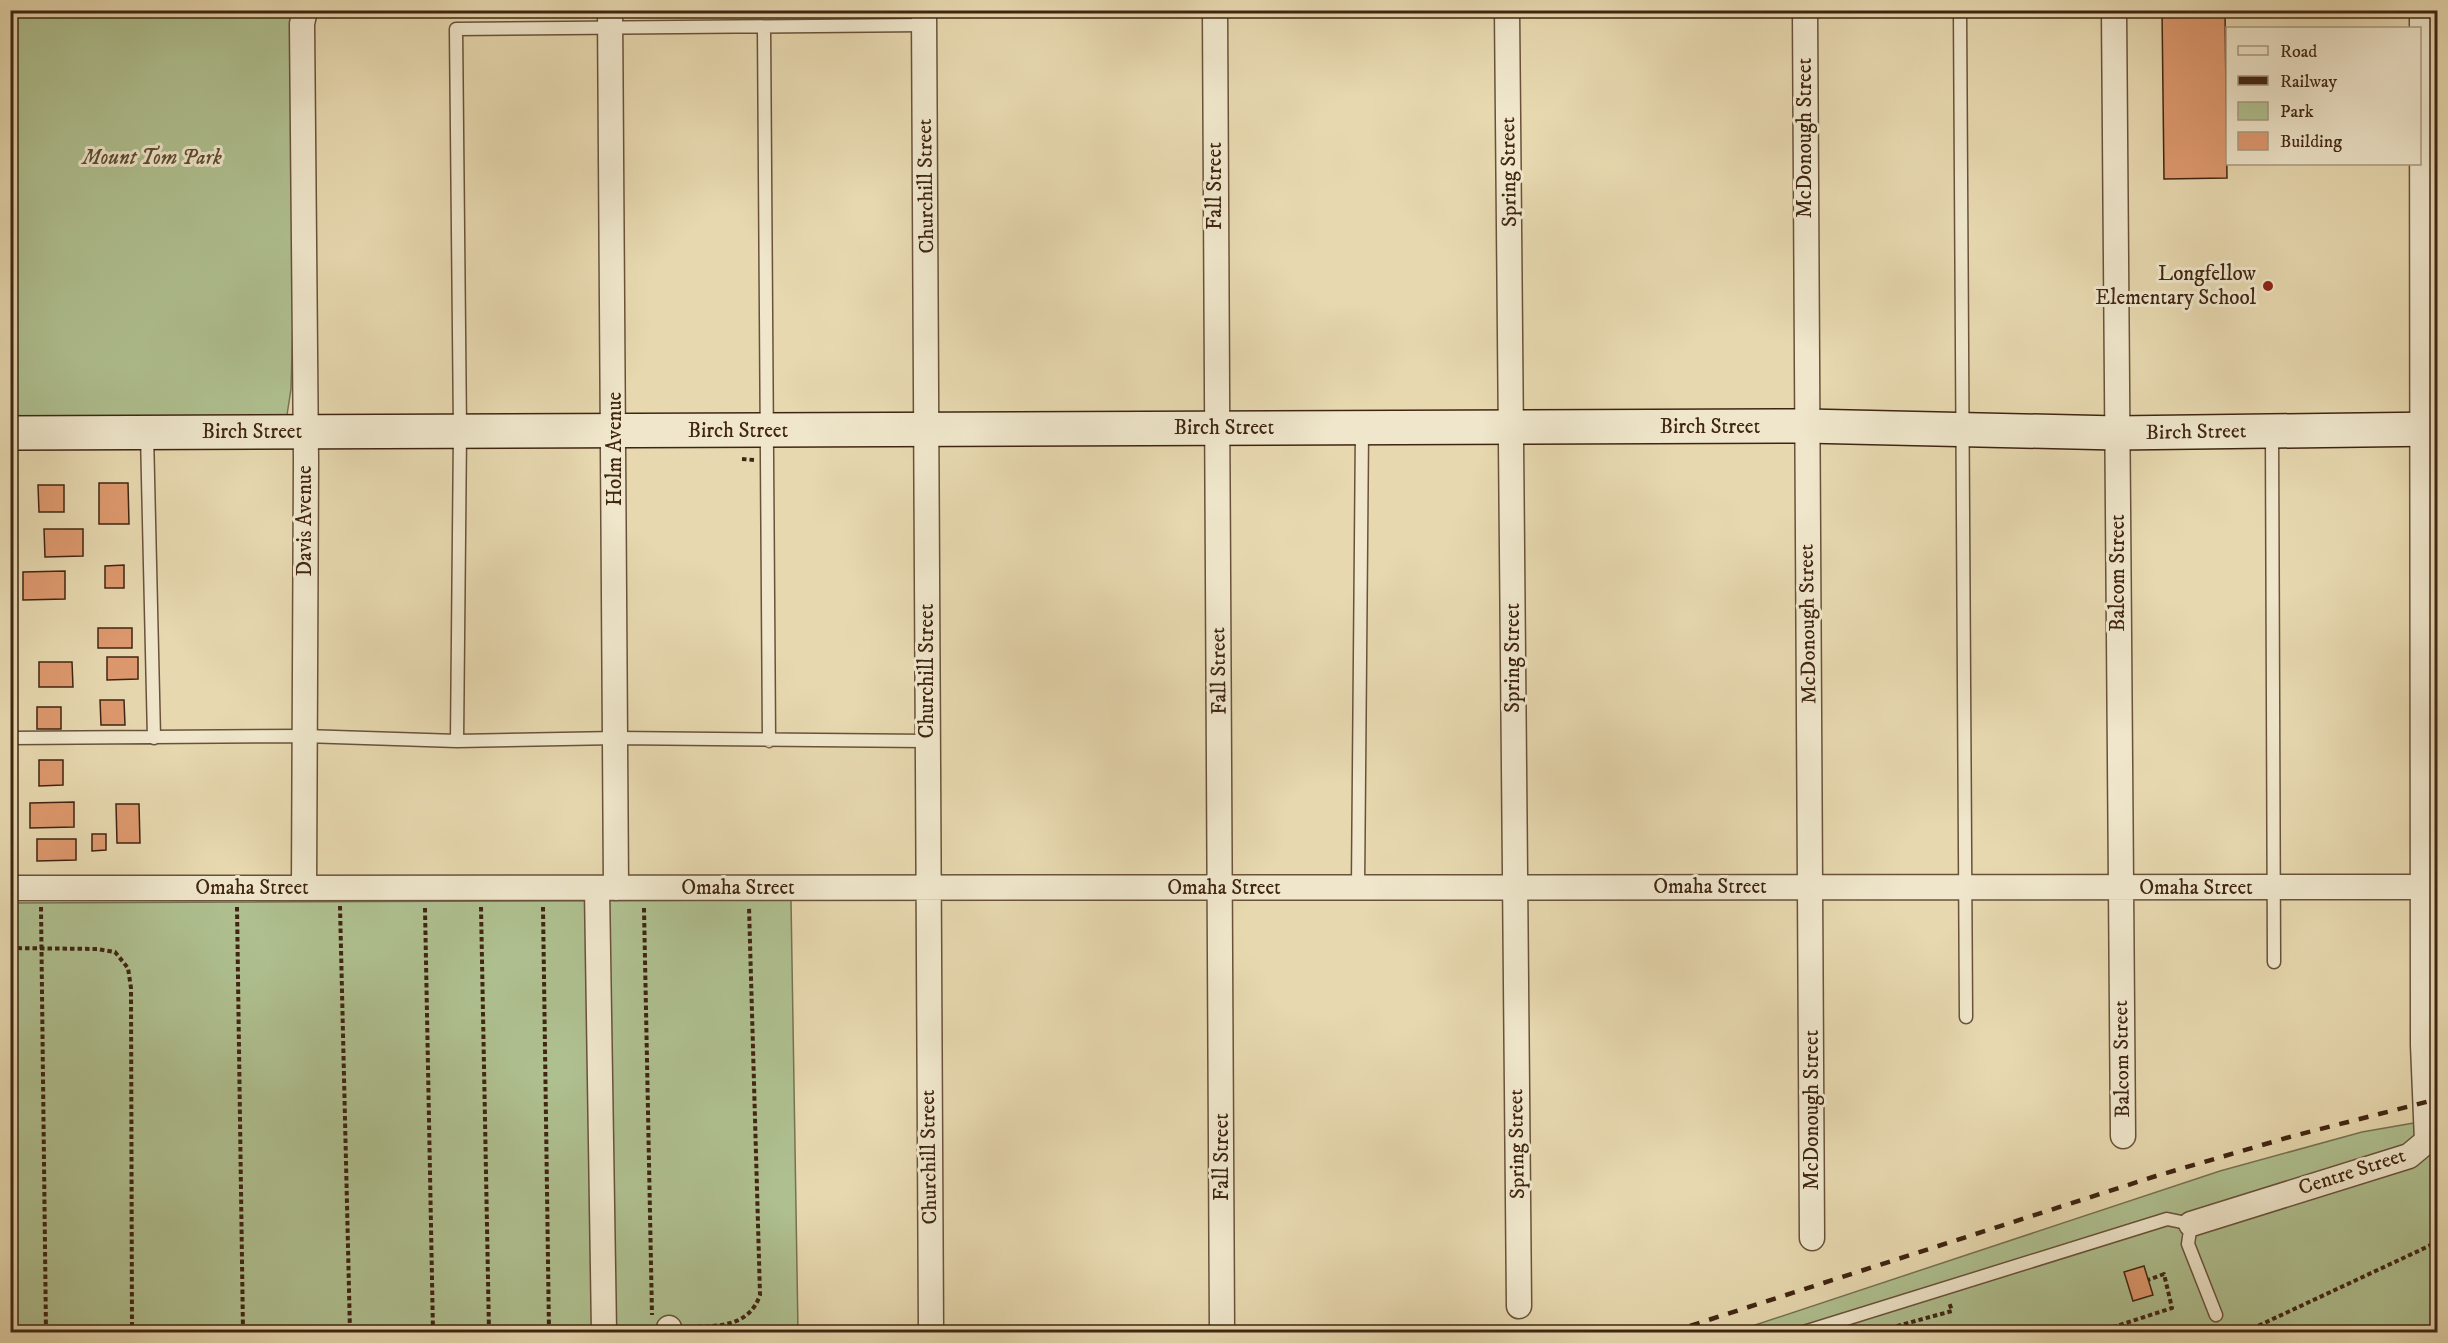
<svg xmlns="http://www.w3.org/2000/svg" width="2448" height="1343" font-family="'IM FELL DW Pica',serif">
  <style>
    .green { fill: #afc090; stroke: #787252; stroke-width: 1.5 }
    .building { fill: #de996e; stroke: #402513; stroke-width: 1.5 }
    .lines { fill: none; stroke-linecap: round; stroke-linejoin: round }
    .lane-casing { stroke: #6a523a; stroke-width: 15 }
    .street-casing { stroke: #6a523a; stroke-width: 27 }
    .secondary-casing { stroke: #402513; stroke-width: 36 }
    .path { stroke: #402513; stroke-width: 4; stroke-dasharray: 4.5 3; stroke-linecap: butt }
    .lane { stroke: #efe6cb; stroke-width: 12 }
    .street { stroke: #efe6cb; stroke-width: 24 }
    .secondary { stroke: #efe6cb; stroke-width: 33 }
    .rail { stroke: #402513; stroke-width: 4.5; stroke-dasharray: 10 10; stroke-linecap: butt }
    .poi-dot { fill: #8f2418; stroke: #efe6cb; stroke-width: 2 }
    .labels { text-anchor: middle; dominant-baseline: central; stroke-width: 6; stroke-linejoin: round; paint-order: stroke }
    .street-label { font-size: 21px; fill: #402513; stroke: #efe6cb }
    .park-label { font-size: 21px; font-style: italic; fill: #5c4c32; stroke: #efe6cb }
    .poi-label { font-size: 21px; fill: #402513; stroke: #efe6cb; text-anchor: end }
  </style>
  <rect width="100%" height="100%" fill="#e7d8af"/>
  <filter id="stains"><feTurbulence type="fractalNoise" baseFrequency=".00333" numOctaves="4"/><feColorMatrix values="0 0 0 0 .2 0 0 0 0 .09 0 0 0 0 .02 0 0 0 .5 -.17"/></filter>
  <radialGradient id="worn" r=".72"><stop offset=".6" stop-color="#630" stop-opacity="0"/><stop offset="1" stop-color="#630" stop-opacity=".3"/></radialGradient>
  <path class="green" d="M10,11H293L294,284L291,389L287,415L280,418L11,420Z
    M791,900L798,1332H11L10,903Z
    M2437,1119V1332H1734L2220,1171L2362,1132Z"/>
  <path class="building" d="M2162,10H2225L2227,178L2164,179Z
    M99,483H128L129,524H99Z
    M38,485H64V512H39Z
    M44,529H83V556L45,557Z
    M124,565V588H105V566Z
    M65,571V599L23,600V572Z
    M98,628H132V648H98Z
    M107,657H138V679L107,680Z
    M39,662H72L73,687H39Z
    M100,700H124L125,725H101Z
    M37,707H61V729H37Z
    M39,760H63V785L39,786Z
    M74,802V827L30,828V803Z
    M116,804H139L140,843H117Z
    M92,834H106V850L92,851Z
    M37,839H76V860L37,861Z
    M2144,1266L2153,1295L2133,1301L2124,1272Z"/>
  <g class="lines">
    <g class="lane-casing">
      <path id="lane" d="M1960,10L1966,1017
        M764,27L769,741
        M2272,432L2274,962
        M147,434L154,738
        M10,738L304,736L457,741L616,738L927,741
        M457,741L460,432L456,29L924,25
        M1358,887L1362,429
        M1804,1332L2167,1219L2191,1224L2188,1244L2216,1315"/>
    </g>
    <g class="street-casing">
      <path id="street" d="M610,10L616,888
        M924,10C930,451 926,892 931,1332
        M1215,10L1222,1332
        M1507,10L1519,1306
        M1805,10L1812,1238
        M2114,10L2123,1136
        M10,888L2438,887
        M304,888L306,460L302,24L305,10
        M597,889L604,1332
        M2191,1224L2409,1156L2427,1141L2423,1045L2422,10
        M669,1328V1332"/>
    </g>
    <g class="secondary-casing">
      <path id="secondary" d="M10,433L1806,426L2117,433L2438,429"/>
    </g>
    <path class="path" d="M742,459L754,460
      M340,906L350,1332
      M41,907L46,1332
      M237,907L243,1332
      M481,907L489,1332
      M543,907L549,1332
      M425,908L433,1332
      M644,908L652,1315
      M10,948L97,949L115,952L128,968L131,988L132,1332
      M690,1327C719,1326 749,1327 760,1295L749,907
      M1875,1332L1952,1311L1949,1302
      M2098,1332L2172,1308L2164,1274L2148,1280
      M2245,1332L2429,1246L2438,1238"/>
    <use href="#lane" class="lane"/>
    <use href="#street" class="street"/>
    <use href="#secondary" class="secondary"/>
    <path class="rail" d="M1671,1332L2156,1176L2293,1136L2438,1099"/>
  </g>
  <circle class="poi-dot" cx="2268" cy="286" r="6"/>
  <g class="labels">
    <g class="street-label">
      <text transform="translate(1805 138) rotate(-90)">McDonough Street</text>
      <text transform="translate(1509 172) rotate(-91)">Spring Street</text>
      <text transform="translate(926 186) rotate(-91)">Churchill Street</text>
      <text transform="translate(1215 186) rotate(-90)">Fall Street</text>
      <text x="1710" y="427">Birch Street</text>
      <text x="1224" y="428">Birch Street</text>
      <text x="738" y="431">Birch Street</text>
      <text x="252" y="432">Birch Street</text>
      <text transform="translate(2196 432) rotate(-1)">Birch Street</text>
      <text transform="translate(615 449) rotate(-90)">Holm Avenue</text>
      <text transform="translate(305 521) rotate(-90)">Davis Avenue</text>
      <text transform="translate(2118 573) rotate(-90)">Balcom Street</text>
      <text transform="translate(1808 624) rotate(-91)">McDonough Street</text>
      <text transform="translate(1513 658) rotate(-90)">Spring Street</text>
      <text transform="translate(927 671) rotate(-90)">Churchill Street</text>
      <text transform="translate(1219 671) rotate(-91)">Fall Street</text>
      <text x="1710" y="887">Omaha Street</text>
      <text x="252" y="888">Omaha Street</text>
      <text x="738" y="888">Omaha Street</text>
      <text x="1224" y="888">Omaha Street</text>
      <text x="2196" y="888">Omaha Street</text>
      <text transform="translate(2122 1059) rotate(-91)">Balcom Street</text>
      <text transform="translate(1812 1110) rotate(-90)">McDonough Street</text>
      <text transform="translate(1517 1144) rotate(-91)">Spring Street</text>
      <text transform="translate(929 1157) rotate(-91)">Churchill Street</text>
      <text transform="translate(1222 1157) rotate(-90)">Fall Street</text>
      <text transform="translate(2352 1172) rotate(-18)">Centre Street</text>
    </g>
    <g class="park-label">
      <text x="152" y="158">Mount Tom Park</text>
    </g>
    <g class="poi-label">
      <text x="2256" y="274">Longfellow<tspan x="2256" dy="24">Elementary School</tspan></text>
    </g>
  </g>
  <rect width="2448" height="1343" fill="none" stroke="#e7d8af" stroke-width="36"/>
  <rect x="12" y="12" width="2424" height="1319" fill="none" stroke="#402513" stroke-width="3"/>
  <rect x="18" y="18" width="2412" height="1307" fill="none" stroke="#402513" stroke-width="1.5"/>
  <rect x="2226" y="27" width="195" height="138" fill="#efe6cb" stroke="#a99981" stroke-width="1.5"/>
  <rect x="2238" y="46" width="30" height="9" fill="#efe6cb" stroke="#a99981" stroke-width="1.5"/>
  <text x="2280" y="57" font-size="18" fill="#402513">Road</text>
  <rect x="2238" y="76" width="30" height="9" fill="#402513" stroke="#a99981" stroke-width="1.5"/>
  <text x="2280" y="87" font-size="18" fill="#402513">Railway</text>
  <rect x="2238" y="102" width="30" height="18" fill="#afc090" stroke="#a99981" stroke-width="1.5"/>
  <text x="2280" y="117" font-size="18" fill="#402513">Park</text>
  <rect x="2238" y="132" width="30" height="18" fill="#de996e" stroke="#a99981" stroke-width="1.5"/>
  <text x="2280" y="147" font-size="18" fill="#402513">Building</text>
  <rect width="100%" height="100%" filter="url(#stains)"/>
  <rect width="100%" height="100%" fill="url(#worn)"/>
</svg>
